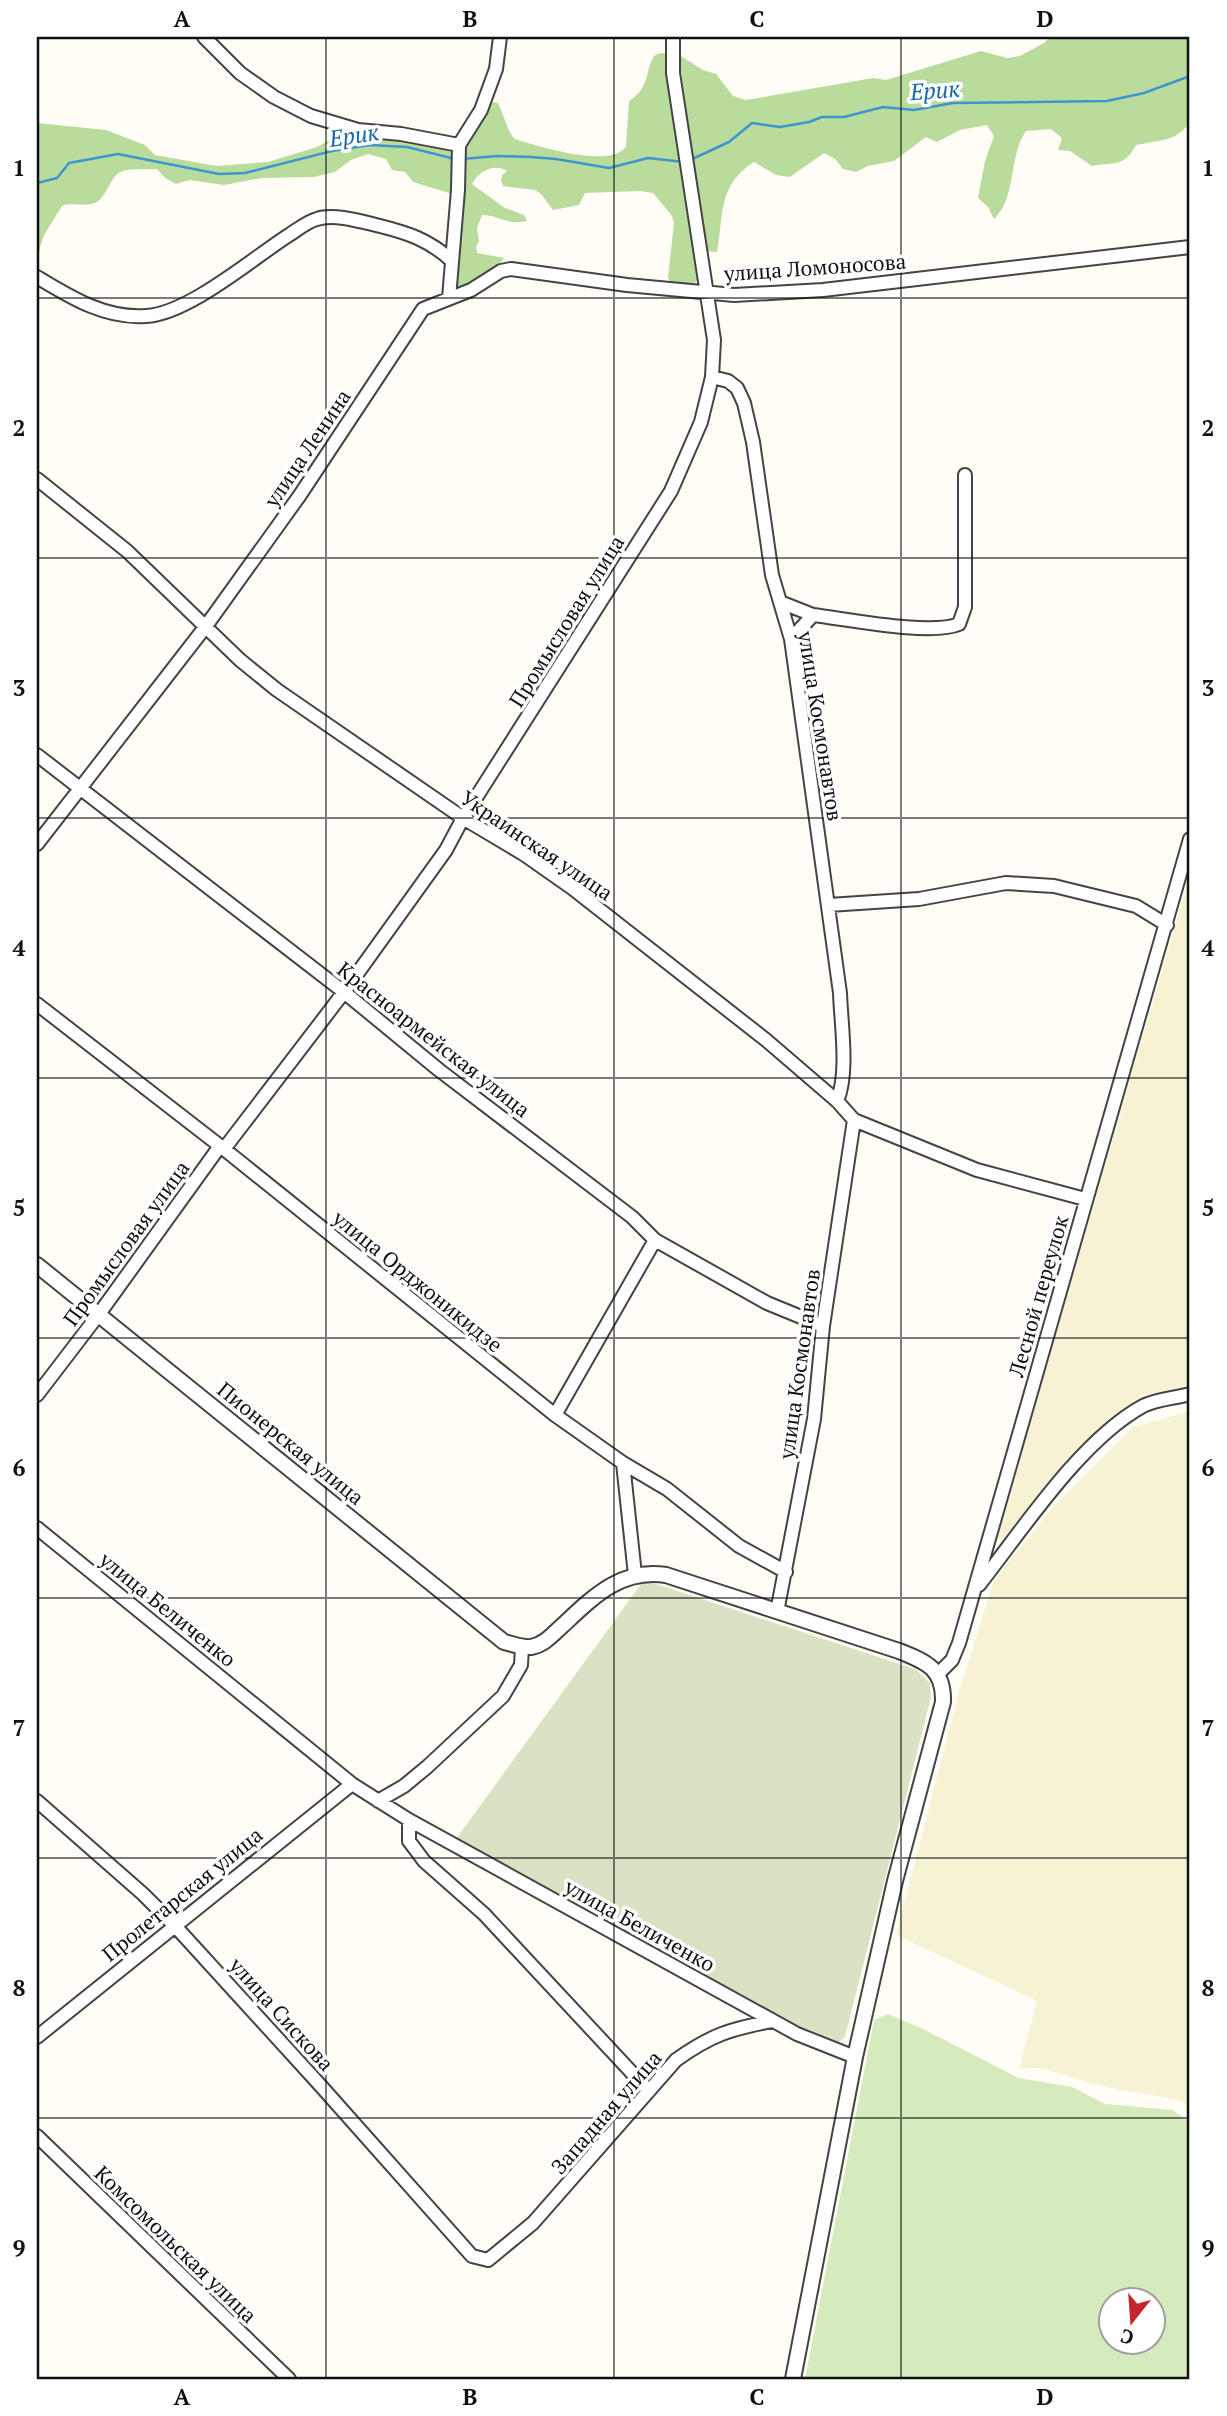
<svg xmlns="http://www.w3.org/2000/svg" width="1227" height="2416" font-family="'PT Serif',serif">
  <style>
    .farmland { fill: #f6f3d4 }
    .green { fill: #d5ebbd; fill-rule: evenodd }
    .forest { fill: #b9dc9c }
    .cemetery { fill: #d9e3c4 }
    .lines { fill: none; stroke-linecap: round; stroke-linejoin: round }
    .stream { stroke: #3f96cf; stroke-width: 2.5 }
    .minor-casing { stroke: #444; stroke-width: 16 }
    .tertiary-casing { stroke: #444; stroke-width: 18 }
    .minor { stroke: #fff; stroke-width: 12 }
    .tertiary { stroke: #fff; stroke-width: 14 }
    .grid { fill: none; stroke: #111; stroke-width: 2; stroke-opacity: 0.55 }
    .labels { text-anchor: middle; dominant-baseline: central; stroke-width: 7; stroke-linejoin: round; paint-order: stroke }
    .street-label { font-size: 21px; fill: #111; stroke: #fff }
    .water-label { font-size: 23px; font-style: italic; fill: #1768a6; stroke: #fff }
    .neatline { fill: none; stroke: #111; stroke-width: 2.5 }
    .grid-label { font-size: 23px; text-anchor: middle; font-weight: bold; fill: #111 }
  </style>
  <rect width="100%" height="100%" fill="#fffdf5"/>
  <path class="farmland" d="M1190,875V1385L1141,1396L1072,1458L1002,1540L994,1536L1039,1393Z
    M1190,1411V2105L1173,2099L1101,2086L1040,2068L1019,2069L1037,2001L896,1935L959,1692L994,1580L1054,1506L1132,1428Z"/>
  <path class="green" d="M888,2014L919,2027L1019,2078L1072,2087L1105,2104L1173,2110L1190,2123V2379H805L874,2020ZM1112,2300H1154V2342H1112Z"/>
  <path class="forest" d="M1050,37H1190V122C1177,142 1158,140 1136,145C1123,169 1114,161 1092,166L1070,151L1058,150L1062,138L1051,129L1026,131C1008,157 1017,198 994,219L988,207L978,198L985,161L994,136L987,125L960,130L937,142L926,137L894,161L868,166L856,172L843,169L835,159L824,153L790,177L776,175L754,162C717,186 724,215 717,252L704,251L679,55L703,70L716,74L733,96L746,100L873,78L886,80L981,51L1007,58L1020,56L1044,43Z
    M660,53H668L700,277L695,283H671L668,277L674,223L672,216L653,193L640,191L585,193L579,205L553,210L541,194L535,190L503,186L501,181L502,175L507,171C494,163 479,171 472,184L505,208L524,215L527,221C507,226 499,215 482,215L477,228L479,241L476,247L477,253L504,258C496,272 478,270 468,287L456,286L461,148L480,122L491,102L498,103C504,114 507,132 515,139C538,146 609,169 626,147L629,101C650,87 644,75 654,56Z
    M37,123L106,130L145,145L155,155L217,166L268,162L317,147L341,134C375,139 411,140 446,145L453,151L456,172L452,194L413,182L405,172L392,170L386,159L368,154L351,160L335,172L314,177L262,178L224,185L190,180L176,184L165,178L157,169C146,170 133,168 123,171C109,175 109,196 95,203C85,207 73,202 62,206L44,235L37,257Z"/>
  <path class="cemetery" d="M644,1580L915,1669L930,1683L931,1697L845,2037L839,2042L829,2041L787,2023L456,1839Z"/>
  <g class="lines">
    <path class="stream" d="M462,159L497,156L531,157L556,159L609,168L648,158L684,162
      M690,160L729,142L752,123L780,127L809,122L822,117H844L883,107L914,110L953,103L1107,101L1144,93L1190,76
      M37,183L57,178L69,163L118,154L219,174L245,173L332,151L370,145L407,147L455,159"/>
    <g class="minor-casing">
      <path id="minor" d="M204,37L240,73L274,97L311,116L358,130L401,134L459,145
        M37,277C70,297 105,319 146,316C188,314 253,258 289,235C297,230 308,221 317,219C334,213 363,222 380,226C408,233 429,240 451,260
        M449,298L458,190L459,145L481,110L496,69L500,37
        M712,377L728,381L737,388L744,403L753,442L772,575L791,639L840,993C841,1024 849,1073 837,1101
        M37,479L127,551L240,660L277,690L463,818L525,855L572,888L766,1040L837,1101L854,1120L977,1170L1085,1199
        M780,602L813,615
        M791,639L813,615C847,619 931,636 959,624L965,607V475
        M37,755L344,992L439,1070L632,1217L655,1240L767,1303L823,1326
        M37,844L206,626L300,495L423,309L471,290L501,271L511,269L627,285L734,295L823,290L1190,247
        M829,905L919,899L1006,883L1054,886L1136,906L1167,925
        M37,1004L224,1149L555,1415L623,1463L667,1489L739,1546L786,1572
        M224,1149L344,992L446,850L463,818L671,491L701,422L712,377L714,340L673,73V37
        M37,1395L99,1314L220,1146
        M555,1415L655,1240
        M623,1463L635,1575
        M37,1528L352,1784L409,1820L797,2034L855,2057
        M979,1585C1023,1529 1081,1440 1143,1406C1156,1399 1176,1398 1190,1394
        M777,1612L814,1419L823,1326L854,1120
        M938,1674L952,1660L959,1643L1190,839
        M37,1801L143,1894L176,1927L320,2085L472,2256L488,2260L533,2223L676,2060C711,2035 730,2029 772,2021
        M378,1801L404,1786L427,1767L503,1696L521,1665L522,1647
        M409,1820V1841L424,1861L484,1914L648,2090
        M37,2037L352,1784
        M37,2136L289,2379"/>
    </g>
    <g class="tertiary-casing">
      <path id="tertiary" d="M37,1265L504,1642C513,1644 522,1648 531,1647C544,1645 553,1634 562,1626C593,1597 621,1568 666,1575L899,1651C927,1662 944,1669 943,1702L895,1881L855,2057L793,2379"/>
    </g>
    <use href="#minor" class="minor"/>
    <use href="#tertiary" class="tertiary"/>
  </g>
  <path class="grid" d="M326,37V2379M614,37V2379M901,37V2379M37,298H1190M37,558H1190M37,818H1190M37,1078H1190M37,1338H1190M37,1598H1190M37,1858H1190M37,2118H1190"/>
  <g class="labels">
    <g class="street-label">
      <text transform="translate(815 267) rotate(-4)">улица Ломоносова</text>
      <text transform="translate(307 448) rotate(-56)">улица Ленина</text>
      <text transform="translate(566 621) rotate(-58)">Промысловая улица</text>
      <text transform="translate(821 726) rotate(81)">улица Космонавтов</text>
      <text transform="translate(537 845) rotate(34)">Украинская улица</text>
      <text transform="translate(434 1039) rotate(38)">Красноармейская улица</text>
      <text transform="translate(126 1243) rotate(-54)">Промысловая улица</text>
      <text transform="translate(418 1281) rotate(39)">улица Орджоникидзе</text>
      <text transform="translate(1038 1296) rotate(-74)">Лесной переулок</text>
      <text transform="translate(799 1364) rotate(-82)">улица Космонавтов</text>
      <text transform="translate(291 1443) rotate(39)">Пионерская улица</text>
      <text transform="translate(168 1609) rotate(39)">улица Беличенко</text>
      <text transform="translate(182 1894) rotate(-39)">Пролетарская улица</text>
      <text transform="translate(640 1925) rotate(29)">улица Беличенко</text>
      <text transform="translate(282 2014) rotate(48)">улица Сискова</text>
      <text transform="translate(606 2112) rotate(-49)">Западная улица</text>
      <text transform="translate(176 2244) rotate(44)">Комсомольская улица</text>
    </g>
    <g class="water-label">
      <text transform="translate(935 90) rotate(-4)">Ерик</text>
      <text transform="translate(354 135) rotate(-8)">Ерик</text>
    </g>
  </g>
  <rect width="1227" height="2416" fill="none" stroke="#ffffff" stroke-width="77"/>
  <g transform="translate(1132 2321) rotate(197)"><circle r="33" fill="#ffffff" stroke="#a0a0a0" stroke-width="2"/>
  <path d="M0-5L12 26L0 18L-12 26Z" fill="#c4262e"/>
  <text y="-10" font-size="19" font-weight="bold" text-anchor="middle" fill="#111111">С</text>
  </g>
  <rect x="38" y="38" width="1150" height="2340" class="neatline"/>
  <g class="grid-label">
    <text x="182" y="27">A</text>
    <text x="470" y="27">B</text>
    <text x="757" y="27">C</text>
    <text x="1045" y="27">D</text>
    <text x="19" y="176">1</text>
    <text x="1208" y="176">1</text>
    <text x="19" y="436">2</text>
    <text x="1208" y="436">2</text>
    <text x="19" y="696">3</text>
    <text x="1208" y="696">3</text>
    <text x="19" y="956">4</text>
    <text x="1208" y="956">4</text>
    <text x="19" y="1216">5</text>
    <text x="1208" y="1216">5</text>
    <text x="19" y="1476">6</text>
    <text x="1208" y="1476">6</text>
    <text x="19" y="1736">7</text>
    <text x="1208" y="1736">7</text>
    <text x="19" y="1996">8</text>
    <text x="1208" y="1996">8</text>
    <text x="19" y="2256">9</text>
    <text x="1208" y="2256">9</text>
    <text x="182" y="2405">A</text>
    <text x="470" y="2405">B</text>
    <text x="757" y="2405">C</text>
    <text x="1045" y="2405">D</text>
  </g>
</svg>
